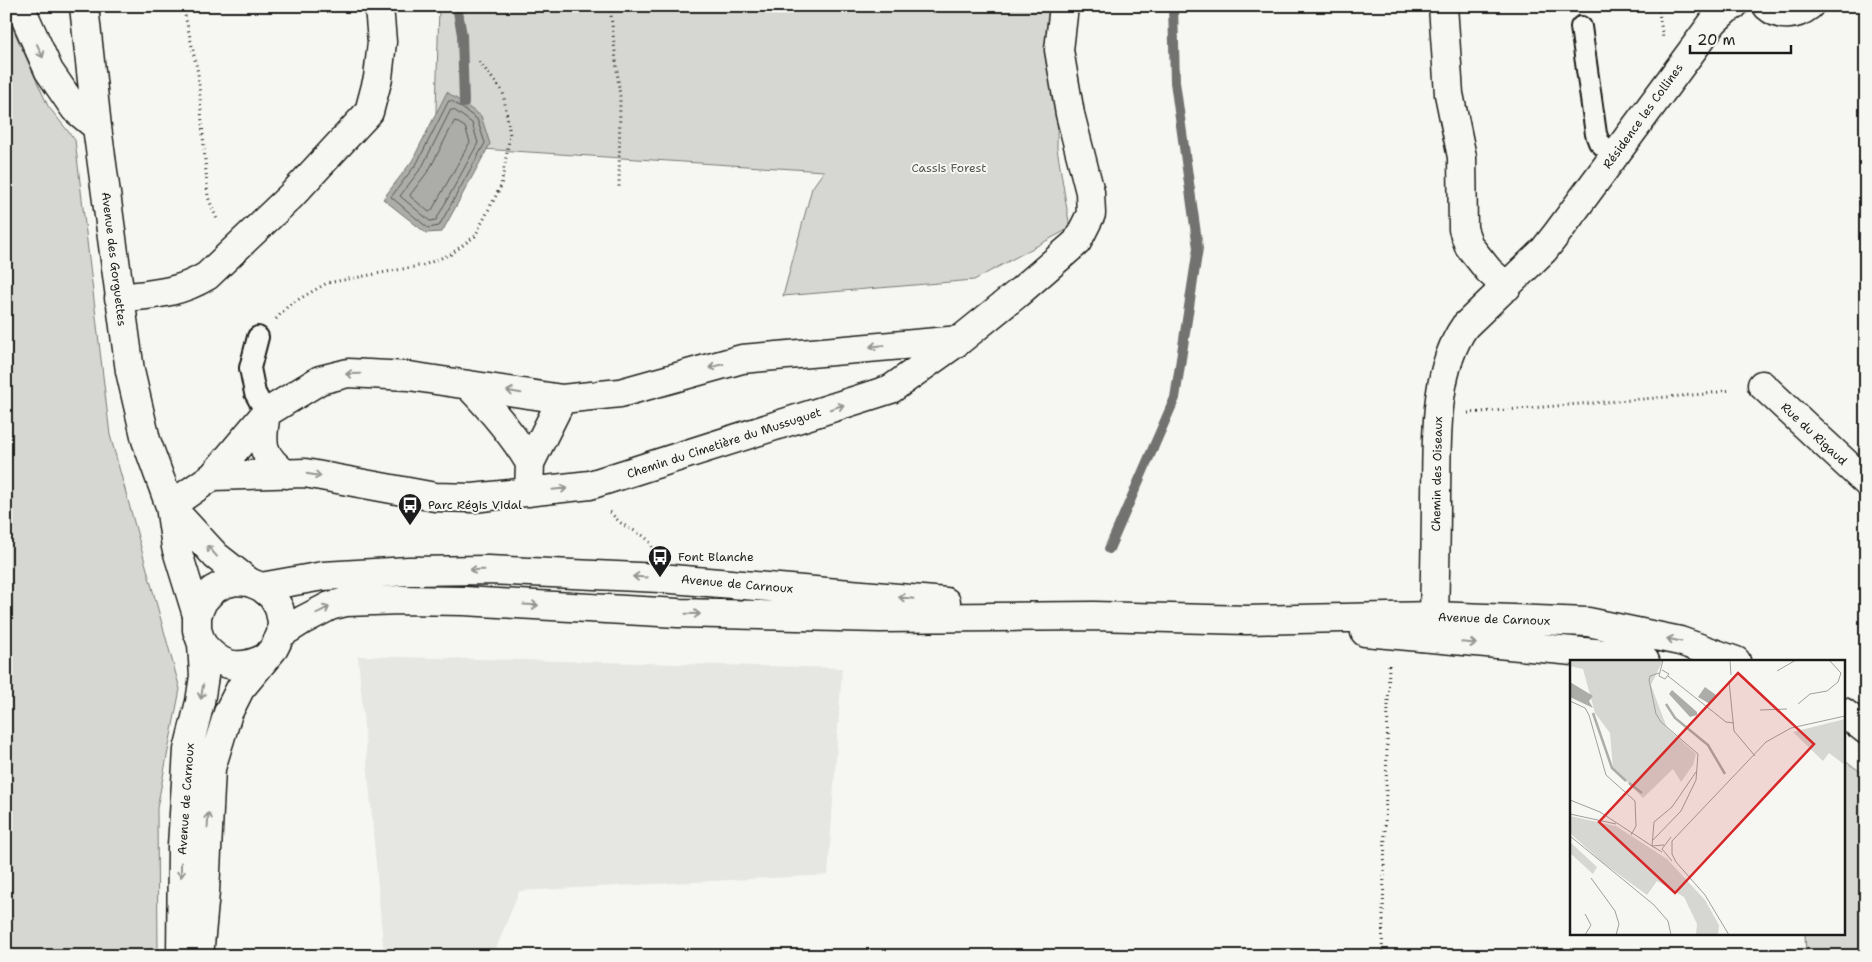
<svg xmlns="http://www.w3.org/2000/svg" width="1872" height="962" font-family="'Shantell Sans',sans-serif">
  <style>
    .built { fill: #e6e6e2 }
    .green { fill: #d6d6d2; stroke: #797977 }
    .water { fill: #acaca9; stroke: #727271 }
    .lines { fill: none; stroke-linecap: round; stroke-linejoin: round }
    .shore { stroke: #565654; stroke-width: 1 }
    .stream { stroke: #727271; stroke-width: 10 }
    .lane-casing { stroke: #1c1c1c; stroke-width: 24 }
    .street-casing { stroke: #1c1c1c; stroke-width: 31 }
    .secondary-casing { stroke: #1c1c1c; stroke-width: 31 }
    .path { stroke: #1c1c1c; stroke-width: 3; stroke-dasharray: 1 4; stroke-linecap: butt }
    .lane { stroke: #f6f6f2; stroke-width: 20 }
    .street { stroke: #f6f6f2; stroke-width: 28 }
    .secondary { stroke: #f6f6f2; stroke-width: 28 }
    .oneway { stroke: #949492 }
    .labels { text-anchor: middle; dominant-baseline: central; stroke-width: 4; stroke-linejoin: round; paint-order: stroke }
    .street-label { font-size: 12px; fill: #1c1c1c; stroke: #f6f6f2 }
    .park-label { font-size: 12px; fill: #545453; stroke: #f6f6f2 }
    .poi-label { font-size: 12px; fill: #1c1c1c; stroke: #f6f6f2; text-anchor: start }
    .inset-river { fill: none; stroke: #acaca9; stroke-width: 2.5 }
    .inset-road { fill: none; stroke: #9f9f9c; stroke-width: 1 }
    .view { fill: #d62828; fill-opacity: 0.15; stroke: #d62828; stroke-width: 2.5 }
    .inset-edge { fill: none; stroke: #1c1c1c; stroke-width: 2.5 }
  </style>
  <rect width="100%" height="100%" fill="#f6f6f2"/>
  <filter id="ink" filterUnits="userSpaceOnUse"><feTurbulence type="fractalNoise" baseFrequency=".02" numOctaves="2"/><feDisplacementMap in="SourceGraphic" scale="10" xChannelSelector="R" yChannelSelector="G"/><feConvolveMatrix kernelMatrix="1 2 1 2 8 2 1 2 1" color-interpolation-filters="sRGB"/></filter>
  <g filter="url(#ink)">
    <path class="built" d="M358,656L842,668L828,875L519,891L493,956H384Z"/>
    <path class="green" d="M439,6H1059L1057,148L1070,228L974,280L783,296L812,188L824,171L435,146Z
      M6,13L48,106L75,140L110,435L180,689L157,808L158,956H7L6,952Z
      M1843,760L1866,775V956H1806L1805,933H1843Z"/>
    <path class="water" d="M447,92L481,116L490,144L442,232L426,233L383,199L412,161Z"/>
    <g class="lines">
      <path class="shore" d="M449,101H452L477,119L485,143L439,226L428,228L391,197L417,163Z
        M451,110H454L472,123L478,143L436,220L430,221L400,196L422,167Z
        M455,121L465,127L470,142L432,210L429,212L411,197L410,195L429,170Z"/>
      <path class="stream" d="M457,6L462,35L464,103
        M1109,549L1175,398L1198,248L1175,82L1173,6"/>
      <g class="lane-casing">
        <path id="lane" d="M1581,27L1596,134L1599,142L1614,156
          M258,337L250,368L255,393L266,413"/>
      </g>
      <g class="street-casing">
        <path id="street" d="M20,6L49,71L75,109L97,127
          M84,6L97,127L130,371L146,440L170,506L213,476L266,413L320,380L348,373L409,376L562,399L620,393L742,359L960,340
          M1443,6L1449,94L1462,157L1463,229L1469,246L1489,271L1507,287
          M1767,6C1780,18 1796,16 1809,6
          M119,298C152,294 177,294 207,276L291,196L369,112L378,78L382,42L379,6
          M468,385C492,410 512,433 530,463
          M1762,385L1866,482
          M266,413C261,443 260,455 286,474
          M213,476L305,473L435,497L473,498L590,485L891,389L960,340L1017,294L1077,242L1091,214L1090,192L1070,114L1059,50L1064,6
          M529,492L530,463L562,399
          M197,615L176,547L170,506L216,556L249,582
          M1423,637L1430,629L1434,616C1435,576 1436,537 1436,497C1437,443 1433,371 1465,326L1544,250L1558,232L1714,21L1727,9L1733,6"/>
      </g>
      <g class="secondary-casing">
        <path id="secondary" d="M261,587L323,576L409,571L488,570L660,578L946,602
          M1365,632L1617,655L1645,661
          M281,634L303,620L330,606L346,602L400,600L464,601L678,613L880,618L1094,616L1247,620L1434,616L1588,622L1680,641L1736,661
          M202,644C221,667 238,671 265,658
          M1843,712L1866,730
          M181,956L182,846L188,750L200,702L204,676L202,644L197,630V615L203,601L213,590L224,584L236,581L249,582L261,587L272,596L279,608L282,621L281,634L274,648L240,689L228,713L211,768L205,892L199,956"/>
      </g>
      <path class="path" d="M183,6L198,73L208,197L218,222
        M610,6L620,97L619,188
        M1658,6L1663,38
        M276,319L289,305L327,283L424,265L451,254L475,236L501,186L510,135L503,92L478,60
        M1468,413L1705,394L1731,390
        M610,512C614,516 617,520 621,523C631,531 648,534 652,547
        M1382,956L1389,664"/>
      <use href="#lane" class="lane"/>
      <use href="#street" class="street"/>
      <use href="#secondary" class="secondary"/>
    </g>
    <defs><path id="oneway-shaft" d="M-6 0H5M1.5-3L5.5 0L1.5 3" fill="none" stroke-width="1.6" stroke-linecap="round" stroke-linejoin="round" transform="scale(1.25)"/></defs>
    <g class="oneway">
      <use href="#oneway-shaft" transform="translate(40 51) rotate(66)"/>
      <use href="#oneway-shaft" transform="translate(877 346) rotate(175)"/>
      <use href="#oneway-shaft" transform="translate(716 366) rotate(164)"/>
      <use href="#oneway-shaft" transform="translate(353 374) rotate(179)"/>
      <use href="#oneway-shaft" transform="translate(514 392) rotate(-171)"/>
      <use href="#oneway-shaft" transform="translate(837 407) rotate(-18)"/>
      <use href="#oneway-shaft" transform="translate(314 475) rotate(10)"/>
      <use href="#oneway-shaft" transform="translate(560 489) rotate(-6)"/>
      <use href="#oneway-shaft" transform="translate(212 551) rotate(-132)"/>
      <use href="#oneway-shaft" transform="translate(477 570) rotate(179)"/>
      <use href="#oneway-shaft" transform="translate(640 577) rotate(-177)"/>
      <use href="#oneway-shaft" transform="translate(906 598) rotate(-174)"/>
      <use href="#oneway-shaft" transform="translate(531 605) rotate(3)"/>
      <use href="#oneway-shaft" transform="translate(323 610) rotate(-27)"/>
      <use href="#oneway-shaft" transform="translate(693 614) rotate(1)"/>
      <use href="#oneway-shaft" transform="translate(1674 640) rotate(-168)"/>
      <use href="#oneway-shaft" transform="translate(1469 643) rotate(5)"/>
      <use href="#oneway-shaft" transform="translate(202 692) rotate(99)"/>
      <use href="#oneway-shaft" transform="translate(208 820) rotate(-87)"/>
      <use href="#oneway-shaft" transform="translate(181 870) rotate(90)"/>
    </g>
  </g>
  <defs>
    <g id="bus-pin" transform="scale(1.25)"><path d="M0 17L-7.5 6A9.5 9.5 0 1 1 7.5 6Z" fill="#1c1c1c" stroke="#f6f6f2"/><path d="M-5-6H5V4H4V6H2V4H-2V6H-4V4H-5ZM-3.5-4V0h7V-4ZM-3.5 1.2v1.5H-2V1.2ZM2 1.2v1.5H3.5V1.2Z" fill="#fff"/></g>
  </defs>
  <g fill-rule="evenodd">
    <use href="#bus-pin" x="410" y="505"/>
    <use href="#bus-pin" x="660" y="557"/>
  </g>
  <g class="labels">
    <g class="street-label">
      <text transform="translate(1643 116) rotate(-54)">Résidence les Collines</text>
      <text transform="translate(114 259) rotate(83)">Avenue des Gorguettes</text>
      <text transform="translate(1814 434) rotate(43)">Rue du Rigaud</text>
      <text transform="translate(724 443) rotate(-18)">Chemin du Cimetière du Mussuguet</text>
      <text transform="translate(1437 474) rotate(-89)">Chemin des Oiseaux</text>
      <text transform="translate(737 584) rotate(5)">Avenue de Carnoux</text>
      <text transform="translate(1494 619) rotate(2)">Avenue de Carnoux</text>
      <text transform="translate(186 799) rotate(-86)">Avenue de Carnoux</text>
    </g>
    <g class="park-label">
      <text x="949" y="168">Cassis Forest</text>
    </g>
    <g class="poi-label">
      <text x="428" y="505">Parc Régis Vidal</text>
      <text x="678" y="557">Font Blanche</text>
    </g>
  </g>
  <g transform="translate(1570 660)">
    <rect width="275" height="275" fill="#f6f6f2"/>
    <path d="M0,0H93L81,25L97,68L126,94L123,105L111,122L103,109L73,138L43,108L40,73L25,53L13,9L0,6ZM275,59V105L259,93L253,101L223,72ZM0,156L46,166L97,199L135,240L149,265L148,275H126L127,264L114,237L87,221L77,235L32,202L0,173ZM0,182L27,207L23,214L0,193Z" fill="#d6d6d2"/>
    <path d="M0,22L23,36L19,41L23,48L0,37ZM135,27L146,35L140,44L128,37ZM102,30L127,52V55L120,57L99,34Z" fill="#acaca9"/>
    <path class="inset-river" d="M96,44L105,58L138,85L155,114M23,53L42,108L56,121M59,123L72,133"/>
    <path class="inset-road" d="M160,0L161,15M259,0L271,13M92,10L99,14L95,19L89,16L93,0M207,11L226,0M98,16L156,62L164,63M159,21L164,71L185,96M0,41L15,48L19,55L36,115L65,141L66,166L61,175M228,44L240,34L257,31L268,22L271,13M190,50L217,49M0,140L30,152L82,186L84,162L102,147L126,112M0,154L46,164M0,176L84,245L98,261L101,275M101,177L92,189L102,201M83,180L111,151L126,120L128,94L91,62L86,54L79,20L80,16L89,13M92,192L82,186L94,185M21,218L45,251L49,264L46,275M15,275L21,265L15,254M159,275L135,235L106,202L102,194V181L196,82L221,68L275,56"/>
    <path class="view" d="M168,13L244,84L105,233L29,162Z"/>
    <rect width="275" height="275" class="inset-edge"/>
  </g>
  <rect width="1872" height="962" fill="none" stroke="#f6f6f2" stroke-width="25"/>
  <rect x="12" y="12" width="1847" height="937" fill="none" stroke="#1c1c1c" stroke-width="2" filter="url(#ink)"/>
  <path d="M1690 45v8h101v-8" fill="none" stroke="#1c1c1c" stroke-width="2.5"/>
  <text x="1697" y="45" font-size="15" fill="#1c1c1c" stroke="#f6f6f2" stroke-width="4" paint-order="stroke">20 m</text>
</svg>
